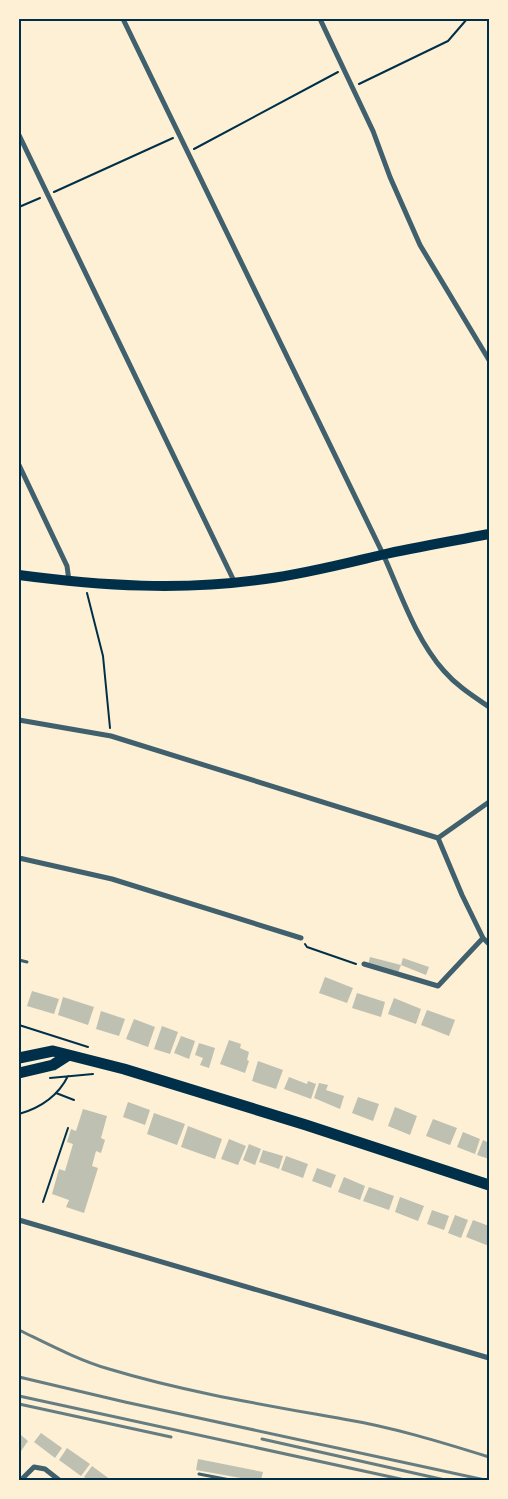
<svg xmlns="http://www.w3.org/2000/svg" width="508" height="1499" font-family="Helvetica,sans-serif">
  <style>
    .building { fill: #bec0b2 }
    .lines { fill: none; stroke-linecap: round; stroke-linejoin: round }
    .path { stroke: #003049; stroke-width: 2 }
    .service { stroke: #3f606c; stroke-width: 3 }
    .minor { stroke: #3f606c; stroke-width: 5 }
    .primary { stroke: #003049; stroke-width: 10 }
    .trunk { stroke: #003049; stroke-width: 11 }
    .rail { stroke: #657d81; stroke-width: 3 }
    .neatline { fill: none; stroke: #003049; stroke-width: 2 }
  </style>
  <rect width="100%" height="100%" fill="#fdf0d5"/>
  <path class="building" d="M370,957L401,965L398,973L368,965Z
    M403,958L429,967L426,975L401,965Z
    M325,977L353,988L347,1003L319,993Z
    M32,991L59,999L54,1014L27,1006Z
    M357,993L385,1002L381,1017L352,1008Z
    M63,997L94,1007L88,1025L58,1015Z
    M394,998L421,1009L416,1024L388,1014Z
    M427,1010L455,1020L449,1036L421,1025Z
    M101,1011L125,1019L119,1036L96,1029Z
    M134,1019L155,1027L148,1047L126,1039Z
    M162,1026L178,1032L170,1054L154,1049Z
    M181,1036L195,1041L189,1059L174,1053Z
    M229,1040L241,1044L240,1048L249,1052L247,1060L249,1061L245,1073L220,1064Z
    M199,1043L215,1048L209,1068L200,1065L203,1058L195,1055Z
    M258,1061L283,1070L276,1089L252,1081Z
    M289,1077L307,1084L308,1081L316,1084L311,1099L284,1089Z
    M319,1083L328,1085L326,1090L344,1096L340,1109L314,1098Z
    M358,1097L379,1104L373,1121L352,1113Z
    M128,1102L150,1110L145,1125L123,1117Z
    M395,1107L417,1116L410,1135L388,1126Z
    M83,1109L107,1116L101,1138L105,1140L101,1153L96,1151L92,1166L98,1168L84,1213L66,1207L69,1200L52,1194L59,1169L65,1171L73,1144L67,1142L71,1129L76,1131Z
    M154,1113L185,1124L177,1145L147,1134Z
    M433,1119L457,1128L450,1145L426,1136Z
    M188,1126L222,1139L215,1159L181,1147Z
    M463,1132L480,1139L475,1154L457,1147Z
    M229,1139L246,1146L238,1165L221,1159Z
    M483,1140L489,1143V1159L477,1155Z
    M249,1144L261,1149L255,1165L243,1160Z
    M263,1150L283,1156L279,1169L259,1162Z
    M286,1156L308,1164L303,1178L281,1170Z
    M317,1168L336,1175L331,1188L312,1181Z
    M344,1177L365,1186L360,1200L338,1192Z
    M369,1187L394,1196L389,1210L363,1201Z
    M400,1197L424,1206L418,1221L395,1212Z
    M432,1210L449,1216L444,1230L427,1224Z
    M455,1215L468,1220L461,1238L448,1233Z
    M473,1220L489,1226V1246L466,1237Z
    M41,1433L62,1448L55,1458L34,1442Z
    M21,1435L28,1441L19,1454V1438Z
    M67,1448L90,1464L81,1476L59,1460Z
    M198,1459L263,1472L261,1480H252L196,1470Z
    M92,1466L111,1480H88L84,1477Z"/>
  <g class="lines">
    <path class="path" d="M359,84L448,41L467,19
      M194,149L338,72
      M54,192L173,138
      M19,207L40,198
      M87,593L103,656L110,728
      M305,944L307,947L356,964
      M19,1025L88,1047
      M50,1078L93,1074
      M56,1093L74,1100
      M19,1114C40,1108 58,1096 68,1076
      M43,1202L68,1128"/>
    <path class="service" d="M19,960L27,962
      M199,1474L230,1480"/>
    <path class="minor" d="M123,19L383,554C401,594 415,638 444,671C457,686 473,696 489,707
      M320,19L373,131L390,177L420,245L489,360
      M19,135L235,583
      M19,465L67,566L69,581
      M19,720L111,736L438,838
      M438,838L462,895L483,938L489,944
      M438,838L489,802
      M19,858L112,879L301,938
      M364,964L438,986L483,938
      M19,1220L489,1358
      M21,1480L34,1467L45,1469L59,1480"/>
    <path class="primary" d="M19,575C101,586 183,591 265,579C304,574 343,564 381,555C417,547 453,541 489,534"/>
    <path class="trunk" d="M19,1058L53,1051L124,1069L306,1125L489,1185
      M19,1073L53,1065L67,1056"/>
    <path class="rail" d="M19,1330C48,1344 78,1360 109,1369C185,1392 265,1405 343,1419C392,1427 441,1442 489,1457
      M19,1377L125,1402L485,1480
      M19,1396L405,1480
      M19,1404L171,1437
      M262,1439L445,1480"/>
  </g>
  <rect width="508" height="1499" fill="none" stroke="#fdf0d5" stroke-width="40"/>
  <rect x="20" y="20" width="468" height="1459" class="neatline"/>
</svg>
